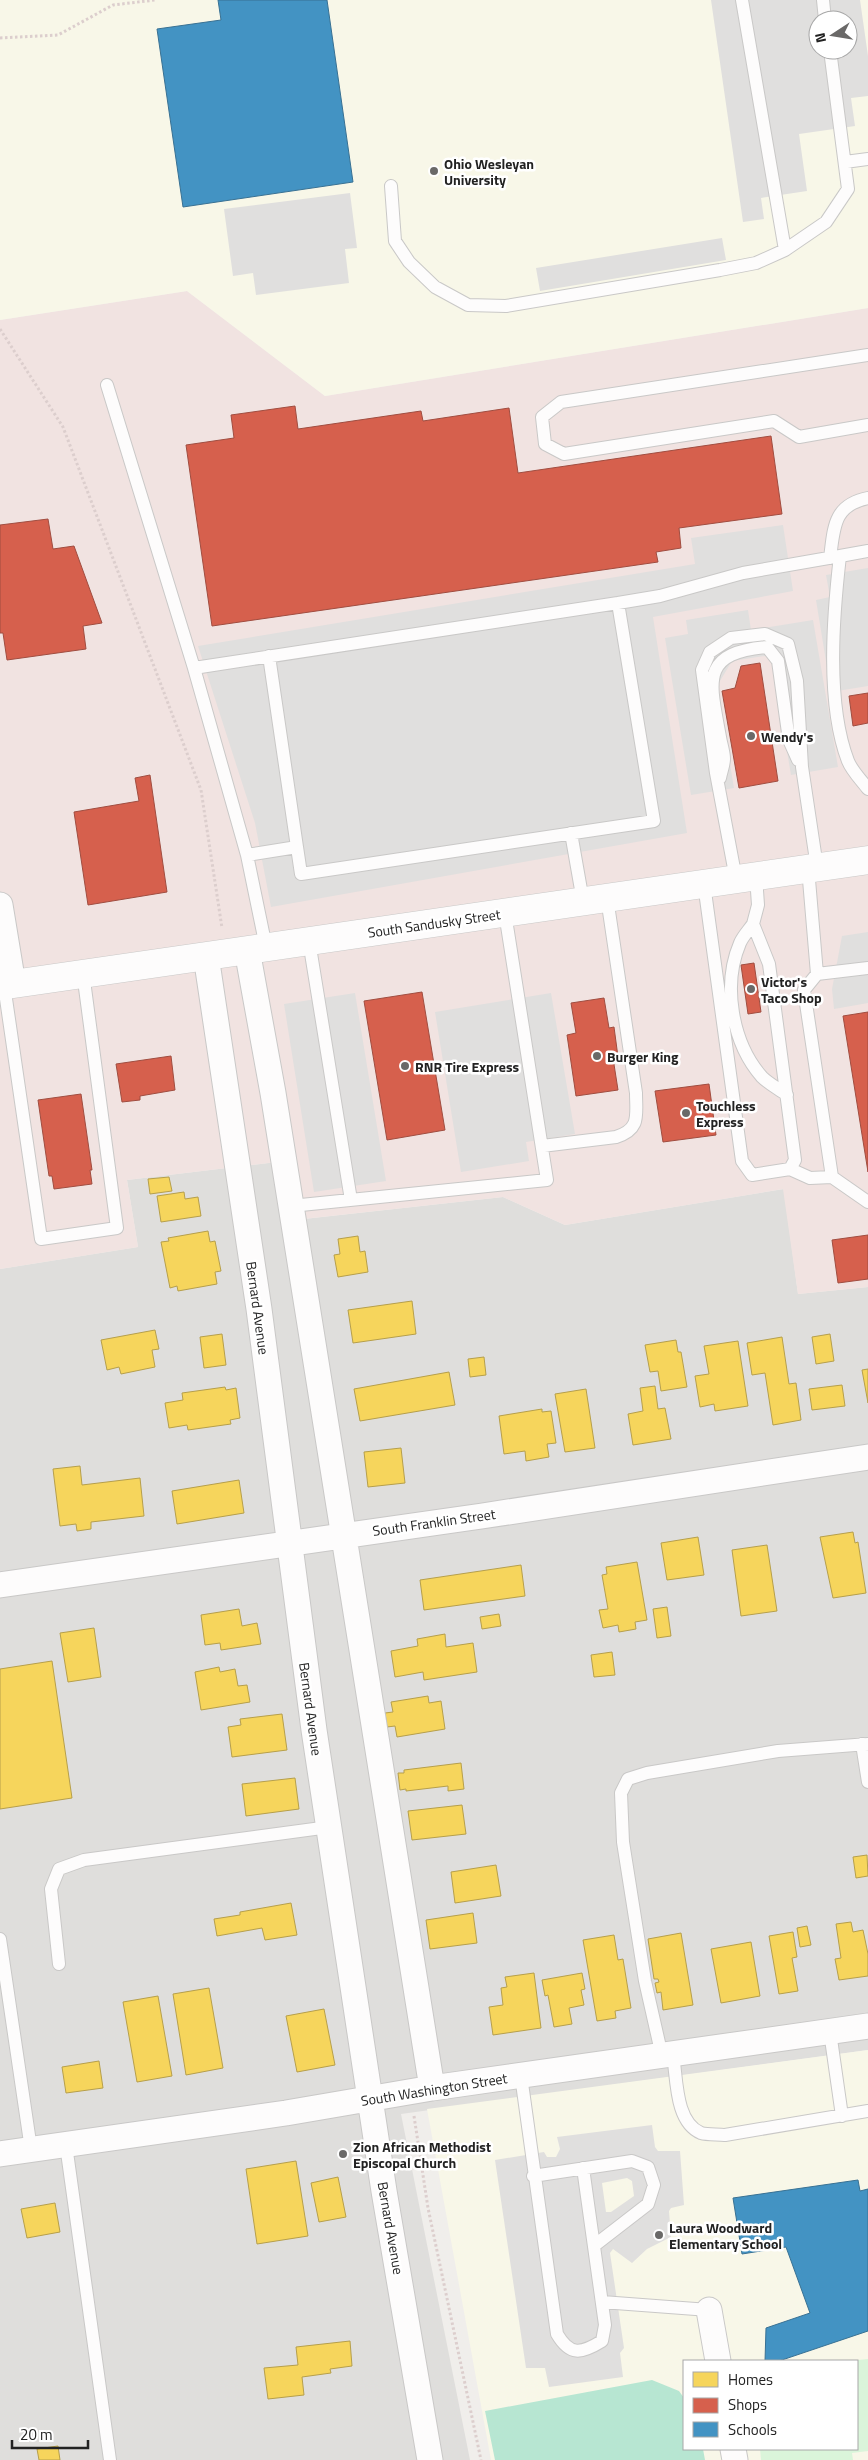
<svg xmlns="http://www.w3.org/2000/svg" width="868" height="2460" font-family="'Titillium Web',sans-serif">
  <style>
    .residential { fill: #dfdedc }
    .commercial { fill: #f1e3e1 }
    .education { fill: #f8f7e8; fill-rule: evenodd }
    .park { fill: #daf5da }
    .pitch { fill: #b7e6d2 }
    .parking { fill: #e0dfde; fill-rule: evenodd }
    .homes { fill: #f6d55c; stroke: #b69f4b }
    .shops { fill: #d6604d; stroke: #a04d40 }
    .schools { fill: #4393c3; stroke: #397193 }
    .lines { fill: none; stroke-linecap: round; stroke-linejoin: round }
    .service-casing { stroke: #c9c8c7; stroke-width: 14 }
    .minor-casing { stroke: #c9c8c7; stroke-width: 27 }
    .tertiary-casing { stroke: #c9c8c7; stroke-width: 29 }
    .path { stroke: #dccecd; stroke-width: 3; stroke-dasharray: 2.5 2.5; stroke-linecap: butt }
    .service { stroke: #fdfcfc; stroke-width: 12 }
    .minor { stroke: #fdfcfc; stroke-width: 25 }
    .tertiary { stroke: #fdfcfc; stroke-width: 28 }
    .poi-dot { fill: #6a6968; stroke: #fff; stroke-width: 2 }
    .labels { text-anchor: middle; dominant-baseline: central; stroke-width: 5; stroke-linejoin: round; paint-order: stroke }
    .poi-label { font-size: 14px; font-weight: bold; fill: #222; stroke: #fff; text-anchor: start }
    .street-label { font-size: 14px; fill: #222; stroke: #fff }
  </style>
  <rect width="100%" height="100%" fill="#f0eeeb"/>
  <path class="residential" d="M294,1160L304,1219L503,1197L565,1225L784,1189L798,1294L868,1287V2050L401,2114L470,2460H0V1269L138,1247L127,1180Z"/>
  <path class="commercial" d="M187,291L325,396L868,308V1287L798,1294L783,1189L565,1225L503,1197L303,1219L294,1160L127,1180L138,1247L0,1269V320Z"/>
  <path class="education" d="M0,0H868V308L325,396L187,291L0,320ZM818,20H848V50H818Z
    M868,2050V2460H491L427,2109ZM684,2361H857V2449H684Z"/>
  <path class="park" d="M868,2359V2451L852,2453L853,2460H761L760,2449H857V2361H849Z"/>
  <path class="pitch" d="M652,2380L679,2391L684,2398V2449H703L705,2460H495L485,2411Z"/>
  <path class="parking" d="M711,0H860L868,56V96L851,98L855,126L799,134L807,191L761,198L764,219L743,222ZM818,20H848V50H818Z
    M350,193L357,248L345,249L349,283L256,295L253,273L233,276L224,209Z
    M722,238L726,260L540,291L536,268Z
    M783,525L793,591L653,617L687,833L271,907L255,823L198,646L695,564L691,538Z
    M868,568V686L831,692L816,600L830,597L826,575Z
    M748,610L751,630L813,620L838,767L791,775L771,655L732,661L717,686L734,788L691,795L665,638L688,634L686,620Z
    M868,932V1003L834,1009L832,989L842,936Z
    M355,993L386,1181L314,1192L284,1004Z
    M551,993L575,1134L526,1142L529,1161L461,1172L435,1012Z
    M652,2125L655,2147L658,2151H680L684,2205L671,2208L669,2211L671,2237L647,2249L632,2263L613,2249L610,2253L624,2348L620,2353L623,2377L549,2387L545,2368H526L495,2160L544,2152L547,2157H556L560,2149L557,2137ZM627,2178L632,2181L634,2196L611,2212H606L602,2183Z"/>
  <path class="homes" d="M169,1177L172,1191L150,1194L148,1179Z
    M184,1192L185,1199L198,1197L201,1216L161,1222L157,1196Z
    M208,1231L210,1242L215,1241L221,1271L215,1272L217,1284L178,1291L177,1286L170,1288L161,1242L169,1241L168,1238Z
    M358,1236L360,1252L365,1251L368,1272L338,1277L334,1255L340,1254L338,1239Z
    M412,1301L416,1334L353,1343L348,1310Z
    M155,1330L159,1349L152,1350L155,1367L121,1374L119,1367L107,1370L101,1340Z
    M222,1334L226,1365L204,1368L200,1337Z
    M830,1334L834,1361L816,1364L812,1337Z
    M782,1337L789,1384L796,1383L801,1420L773,1425L765,1373L752,1375L747,1343Z
    M676,1340L678,1352H681L687,1387L661,1391L658,1371L650,1372L645,1345Z
    M738,1341L748,1406L715,1411L714,1404L700,1407L695,1376L709,1374L704,1346Z
    M484,1357L486,1375L470,1377L468,1359Z
    M868,1369V1403L862,1370Z
    M449,1372L455,1405L360,1421L354,1389Z
    M842,1385L845,1406L812,1410L809,1389Z
    M655,1386L658,1409L665,1408L671,1439L633,1445L628,1414L643,1411L640,1388Z
    M225,1387L226,1390L236,1388L240,1418L230,1420L231,1424L188,1430L187,1425L169,1428L165,1403L183,1400L182,1393Z
    M586,1389L595,1448L565,1452L555,1394Z
    M542,1409V1412L551,1411L556,1443L547,1444L549,1457L526,1461L525,1451L504,1454L499,1416Z
    M401,1448L405,1483L368,1487L364,1452Z
    M80,1466L82,1485L140,1478L144,1516L91,1522V1529L77,1531L76,1524L60,1526L53,1469Z
    M239,1480L244,1513L177,1524L172,1491Z
    M853,1532L855,1543L858,1542L866,1593L833,1598L820,1537Z
    M698,1537L704,1575L667,1580L661,1543Z
    M767,1545L777,1611L741,1616L732,1550Z
    M637,1562L647,1620L635,1622L636,1629L619,1632L618,1625L603,1628L599,1610L608,1609L602,1575L607,1574L606,1567Z
    M521,1565L525,1596L424,1610L420,1580Z
    M667,1607L671,1636L657,1638L653,1609Z
    M239,1609L242,1626L257,1623L261,1644L221,1650L220,1643L205,1645L201,1615Z
    M499,1614L501,1626L482,1629L480,1617Z
    M94,1628L101,1677L68,1682L60,1633Z
    M445,1634L446,1647L473,1643L477,1672L424,1680L423,1672L395,1677L391,1651L418,1646L417,1639Z
    M612,1652L615,1675L594,1677L591,1655Z
    M52,1661L72,1798L0,1809V1669Z
    M219,1667L220,1672L235,1669L238,1686L247,1685L250,1702L201,1710L195,1672Z
    M428,1696L429,1703L441,1701L445,1729L397,1737L395,1726L387,1727L385,1713L393,1712L391,1702Z
    M282,1714L287,1750L232,1757L228,1727L241,1725L240,1719Z
    M461,1763L464,1789L448,1791V1786L406,1791V1789L400,1790L398,1773H404V1770Z
    M295,1778L299,1809L246,1816L242,1784Z
    M462,1805L466,1834L412,1840L408,1811Z
    M867,1855L868,1876L856,1878L853,1857Z
    M496,1865L501,1896L455,1903L451,1872Z
    M291,1903L297,1935L265,1940L262,1928L217,1936L214,1919L240,1915V1912Z
    M473,1913L477,1943L430,1949L426,1920Z
    M851,1922L853,1932L863,1930L868,1954V1976L839,1980L835,1959L841,1958L836,1924Z
    M807,1926L811,1945L800,1947L797,1928Z
    M793,1932L797,1957L792,1958L798,1991L779,1994L769,1936Z
    M681,1933L693,2005L663,2010L661,1992L657,1993L655,1983L659,1982L658,1979H654L648,1939Z
    M614,1935L618,1960L623,1959L631,2008L615,2011L616,2018L597,2021L583,1940Z
    M751,1942L760,1996L721,2003L711,1949Z
    M534,1973L541,2028L493,2035L489,2007L503,2005L501,1988L507,1987L505,1977Z
    M582,1973L585,1989L581,1990L584,2005L569,2008L572,2024L554,2027L548,1995L545,1996L542,1980Z
    M209,1988L223,2068L186,2075L173,1994Z
    M158,1996L172,2076L137,2082L123,2002Z
    M324,2009L335,2065L297,2072L286,2016Z
    M99,2061L103,2088L66,2093L62,2067Z
    M296,2161L308,2236L257,2244L246,2169Z
    M338,2177L346,2217L319,2222L311,2183Z
    M55,2203L60,2232L27,2238L21,2209Z
    M350,2341L352,2366L330,2369L331,2373L302,2377L304,2395L268,2399L264,2368L298,2365L296,2347Z
    M58,2446L60,2460H39L37,2449Z"/>
  <path class="shops" d="M295,406L298,429L421,411L423,421L509,408L518,473L771,436L782,514L679,528L681,548L656,552L658,562L212,626L186,445L234,438L231,415Z
    M48,519L53,549L74,546L102,623L83,626L86,649L7,660L3,633H0V525Z
    M760,663L778,781L739,788L722,691L735,688L741,666Z
    M868,693V723L853,726L849,696Z
    M150,775L167,892L88,905L74,812L139,801L135,778Z
    M754,963L761,1012L748,1014L741,965Z
    M422,992L445,1130L387,1140L364,1001Z
    M604,998L609,1028L614,1027L618,1057L613,1058L618,1090L576,1096L567,1035L576,1033L571,1003Z
    M868,1012V1172L843,1016Z
    M171,1056L175,1090L140,1096V1100L122,1102L116,1064Z
    M709,1084L716,1135L663,1142L655,1091Z
    M81,1094L92,1170H90L92,1184L54,1189L52,1176H49L38,1100Z
    M868,1235V1279L838,1283L832,1240Z"/>
  <path class="schools" d="M218,0H327L353,182L183,207L157,29L221,20Z
    M858,2180L860,2191L868,2189V2331L779,2361H765L766,2328L810,2313L786,2247L742,2254L733,2198Z"/>
  <g class="lines">
    <g class="service-casing">
      <path id="service" d="M742,0L785,250L826,222L848,189L830,50
        M823,0L825,20
        M845,162L868,159
        M391,186L395,241L409,262L435,287L468,305L506,306L720,270L756,263L785,250
        M868,355L561,402L542,417L545,444L564,454L774,421L799,437L868,425
        M107,385L194,668
        M868,551L840,556C833,616 826,704 848,761C852,771 862,781 868,789
        M830,558C834,528 833,505 868,498
        M269,656L297,847
        M720,778C721,772 724,765 724,759C724,752 721,744 720,737C710,682 699,653 767,647L778,661L789,740L798,760
        M571,833L583,901
        M247,855L297,847L301,874L654,821L618,603
        M808,868L817,974L804,990L832,1177
        M736,879L716,773L702,670L710,652L731,638L765,634L788,644L797,681L802,767L817,867
        M704,884L742,1161L752,1175L790,1169L795,1160L769,964L753,924L758,905L756,876
        M753,924C749,930 743,936 740,943C722,985 732,1043 762,1077C769,1084 779,1089 787,1095
        M309,941L351,1200
        M266,947L247,855L194,668L618,603L660,596L743,573L840,556
        M817,974L868,968
        M4,985L41,1239L117,1228L83,973
        M542,1146L616,1137C641,1129 636,1115 636,1093L607,898
        M790,1169L810,1178L832,1177L868,1202
        M291,1206L547,1180L505,913
        M862,1744L868,1782
        M0,1939L31,2149
        M59,1964L51,1889L59,1869L84,1860L329,1827
        M830,2032L842,2116
        M673,2055C677,2079 675,2122 701,2133C708,2135 718,2134 725,2135L868,2111
        M662,2056L645,1981L623,1842L621,1793L628,1779L647,1773L778,1751L868,1744
        M521,2076L557,2334C570,2356 581,2354 602,2341L605,2325L583,2168
        M66,2145L110,2460
        M533,2176L632,2161L648,2167L654,2185L648,2204L595,2245
        M602,2302L709,2310"/>
    </g>
    <g class="minor-casing">
      <path id="minor" d="M0,905L13,984
        M247,950L273,1093L432,2088
        M206,956L259,1309L314,1730L384,2191L430,2460
        M0,1585L482,1516L868,1457
        M0,2154L286,2113L432,2088L868,2026
        M709,2310L718,2361
        M733,2449L735,2460"/>
    </g>
    <g class="tertiary-casing">
      <path id="tertiary" d="M0,986L868,860"/>
    </g>
    <path class="path" d="M0,38L58,35L113,5L155,0
      M0,329L63,427L201,790L222,928
      M414,2116L428,2208L481,2460"/>
    <use href="#service" class="service"/>
    <use href="#minor" class="minor"/>
    <use href="#tertiary" class="tertiary"/>
  </g>
  <g class="poi-dot">
    <circle cx="434" cy="171" r="5"/>
    <circle cx="751" cy="736" r="5"/>
    <circle cx="751" cy="989" r="5"/>
    <circle cx="597" cy="1056" r="5"/>
    <circle cx="405" cy="1066" r="5"/>
    <circle cx="686" cy="1113" r="5"/>
    <circle cx="343" cy="2154" r="5"/>
    <circle cx="659" cy="2235" r="5"/>
  </g>
  <g class="labels">
    <g class="poi-label">
      <text x="444" y="163">Ohio Wesleyan<tspan x="444" dy="16">University</tspan></text>
      <text x="761" y="736">Wendy's</text>
      <text x="761" y="981">Victor's<tspan x="761" dy="16">Taco Shop</tspan></text>
      <text x="607" y="1056">Burger King</text>
      <text x="415" y="1066">RNR Tire Express</text>
      <text x="696" y="1105">Touchless<tspan x="696" dy="16">Express</tspan></text>
      <text x="353" y="2146">Zion African Methodist<tspan x="353" dy="16">Episcopal Church</tspan></text>
      <text x="669" y="2227">Laura Woodward<tspan x="669" dy="16">Elementary School</tspan></text>
    </g>
    <g class="street-label">
      <text transform="translate(434 923) rotate(-8)">South Sandusky Street</text>
      <text transform="translate(258 1308) rotate(82)">Bernard Avenue</text>
      <text transform="translate(434 1522) rotate(-8)">South Franklin Street</text>
      <text transform="translate(311 1709) rotate(82)">Bernard Avenue</text>
      <text transform="translate(434 2089) rotate(-9)">South Washington Street</text>
      <text transform="translate(391 2228) rotate(80)">Bernard Avenue</text>
    </g>
  </g>
  <rect x="683" y="2360" width="175" height="90" fill="#ffffff" stroke="#a7a7a7"/>
  <rect x="693" y="2372" width="25" height="15" fill="#f6d55c" stroke="#a7a7a7"/>
  <text x="728" y="2385" font-size="15" fill="#222222">Homes</text>
  <rect x="693" y="2398" width="25" height="15" fill="#d6604d" stroke="#a7a7a7"/>
  <text x="728" y="2410" font-size="15" fill="#222222">Shops</text>
  <rect x="693" y="2422" width="25" height="15" fill="#4393c3" stroke="#a7a7a7"/>
  <text x="728" y="2435" font-size="15" fill="#222222">Schools</text>
  <g transform="translate(833 35) rotate(258)"><circle r="24" fill="#ffffff" stroke="#a7a7a7"/>
  <path d="M0-4L9 19L0 12L-9 19Z" fill="#6a6968"/>
  <text y="-8" font-size="14" font-weight="bold" text-anchor="middle" fill="#222222">N</text>
  </g>
  <path d="M12 2440v8h76v-8" fill="none" stroke="#222222" stroke-width="2.5"/>
  <text x="20" y="2440" font-size="15" fill="#222222" stroke="#ffffff" stroke-width="4" paint-order="stroke">20 m</text>
</svg>
